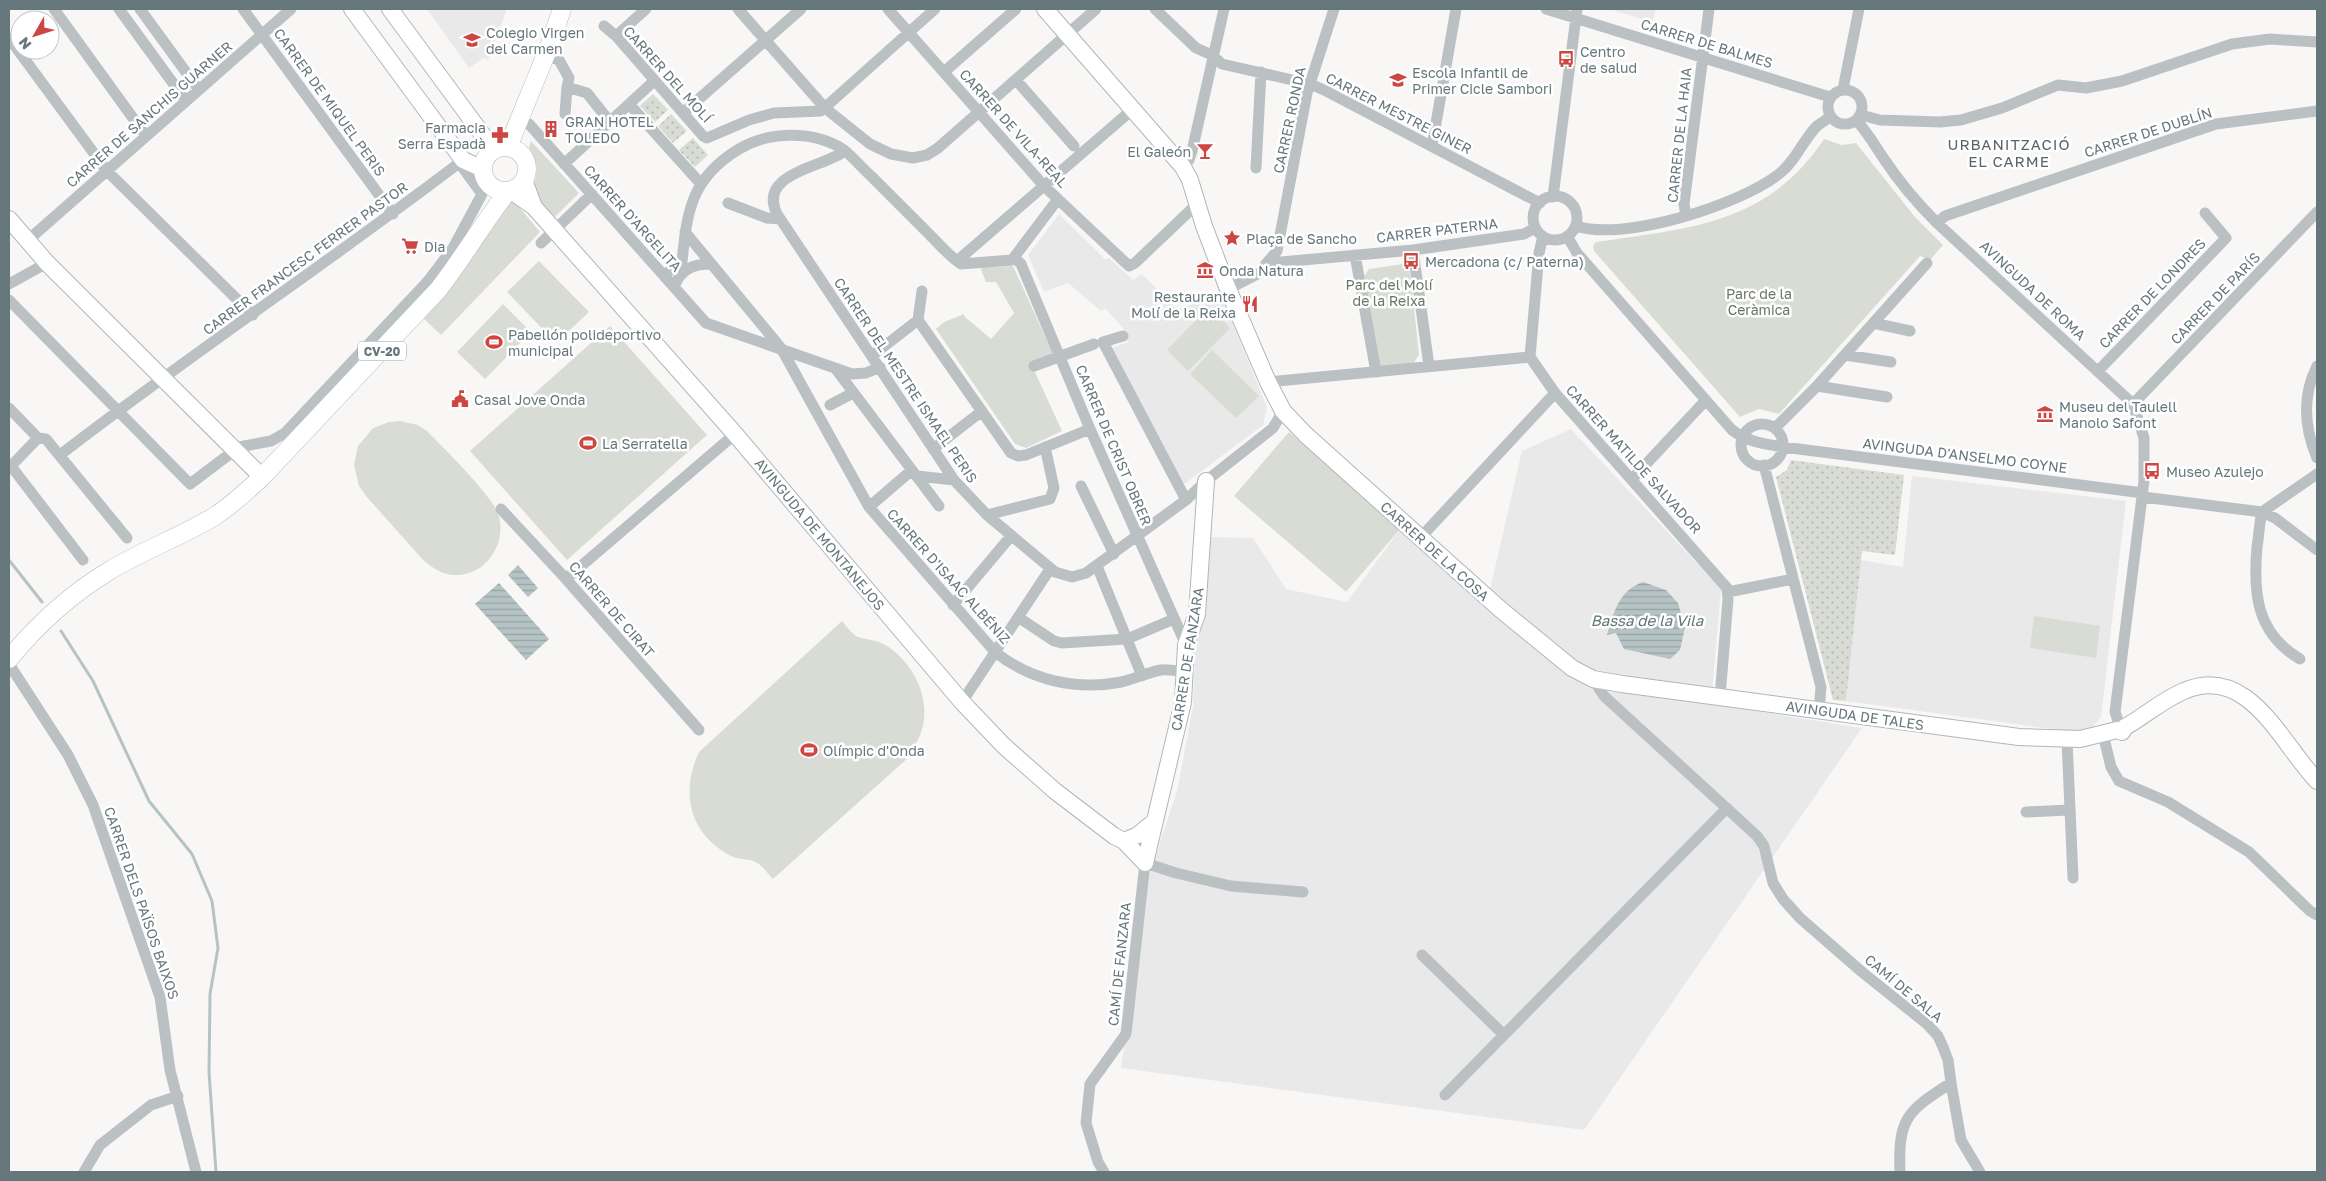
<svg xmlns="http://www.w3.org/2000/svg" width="2326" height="1181" font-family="'Golos Text',sans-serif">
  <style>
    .built { fill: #e8e9e8 }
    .grass { fill: url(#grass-dots) }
    .park { fill: #d9dcd5 }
    .water { fill: url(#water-rules) }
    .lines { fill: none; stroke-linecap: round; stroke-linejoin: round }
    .stream { stroke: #b5c3c4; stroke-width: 3 }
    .secondary-casing { stroke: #b0b7b9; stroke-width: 18 }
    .primary-casing { stroke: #b2b7b9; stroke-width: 19 }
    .street { stroke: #bbc1c3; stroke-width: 11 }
    .secondary { stroke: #fff; stroke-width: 16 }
    .primary { stroke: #fff; stroke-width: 18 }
    .labels { text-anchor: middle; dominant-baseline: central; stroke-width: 5; stroke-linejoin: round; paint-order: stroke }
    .shield { fill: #fff; stroke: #94a0a3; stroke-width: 1 }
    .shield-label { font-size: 12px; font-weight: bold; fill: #66777c }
    .poi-label { font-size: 14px; fill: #66777c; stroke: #fff; text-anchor: start }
    .street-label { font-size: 14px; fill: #66777c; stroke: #fff }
    .park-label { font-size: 14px; fill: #6b7565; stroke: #fff }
    .neighbourhood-label { font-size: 15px; letter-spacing: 1px; fill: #586469; stroke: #fff }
    .water-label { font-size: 15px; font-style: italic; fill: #617677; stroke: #fff }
  </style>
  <defs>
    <pattern id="grass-dots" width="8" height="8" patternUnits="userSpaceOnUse" patternTransform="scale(1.25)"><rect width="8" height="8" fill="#d9dcd5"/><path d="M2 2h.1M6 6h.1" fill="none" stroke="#b4b7b2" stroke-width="1.8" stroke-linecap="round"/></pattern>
    <pattern id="water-rules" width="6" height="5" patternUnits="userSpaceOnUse" patternTransform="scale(1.25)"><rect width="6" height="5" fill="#b5c3c4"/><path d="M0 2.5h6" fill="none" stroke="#97a3a4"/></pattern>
  </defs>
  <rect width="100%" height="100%" fill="#f8f7f6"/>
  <path class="built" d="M427,9H507L488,60L483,58L469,68Z
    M1609,9H1656L1652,22Z
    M1059,214L1105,259L1109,258L1133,280L1142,274L1177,310L1221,294L1267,407L1263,425L1183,485L1112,348L1128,342L1123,328L1105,308L1101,311L1068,283L1044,292L1028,255Z
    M1571,429L1721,589L1711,704L1862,728L1584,1130L1121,1068L1149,876L1177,791L1193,707L1195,645L1209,537L1253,538L1286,589L1347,602L1401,528L1486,607L1522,451Z
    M1912,476L2126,501L2101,717L2089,731L2081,733L1846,701L1861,560L1903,567Z"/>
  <path class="grass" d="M653,94L668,110L655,122L640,106Z
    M671,114L687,131L673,143L658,126Z
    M693,138L708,155L695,167L679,150Z
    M1791,460L1904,475L1895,555L1862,551L1846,701L1833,700L1776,477L1787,470Z"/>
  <path class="park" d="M1824,139L1842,145L1856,143L1915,217L1943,245L1930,260L1920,256L1779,414L1759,409L1740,417L1594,251L1593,246L1596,242C1689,228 1767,225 1824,139Z
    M531,141L579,193L555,217L533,195L537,167L529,147Z
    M507,199L514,201L540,232L441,335L422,317Z
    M539,261L589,312L556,343L507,292Z
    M1403,264L1410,270L1419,355L1412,365L1384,368L1374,361L1364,276L1369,269Z
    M1013,266L1053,354L1034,370L1062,431L1026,448L1015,444L936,329L944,322L964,314V316L991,339L1014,313L996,282H986L980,267Z
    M503,304L531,332L485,379L457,352Z
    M1209,307L1230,328L1188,371L1167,350Z
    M610,326L707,435L567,560L470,451Z
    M1212,350L1259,396L1236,418L1190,374Z
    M400,421L418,425L427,431C443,447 491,495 498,513C508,542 487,576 455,575C443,575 433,568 424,561L366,496L359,486L354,465L358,446L373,428L389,422Z
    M1289,432L1401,528L1346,592L1234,496Z
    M2034,616L2100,626L2096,658L2030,648Z
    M842,621C846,626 852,634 858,637C868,640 878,640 887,646C918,666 936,710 916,743L919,748L773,879C768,874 763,866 757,863C750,858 739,860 731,856C689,834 680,793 699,752Z"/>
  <path class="water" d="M518,565L538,588L528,597L508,575Z
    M1643,582L1666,590L1678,603L1685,627L1680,650L1670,659L1624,649L1616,633L1607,635C1614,612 1619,590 1643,582Z
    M499,583L549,639L526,660L475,604Z"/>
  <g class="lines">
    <path class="stream" d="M9,560L42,602
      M61,631L93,681L149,801L192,854L212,901L218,948L210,994L209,1072L216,1172"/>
    <g class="secondary-casing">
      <path id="secondary" d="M352,9L463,160L483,169
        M390,9L485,138L496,148
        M1045,9L1183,167L1190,180L1204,226L1228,289L1268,382L1283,411L1306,435L1500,609L1572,668L1593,679L1622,684L2019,737L2080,739L2117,730L2122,732L2125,727
        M524,180L534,207
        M510,190L534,207L735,434L962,702L1004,746L1055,791L1114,836L1124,841L1145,863L1183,702L1186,645L1197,614L1206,481
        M9,219L47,263L262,477
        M2125,727C2145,716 2162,700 2184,691C2248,663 2281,743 2317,781
        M1124,841L1138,835L1155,821"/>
    </g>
    <g class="primary-casing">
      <path id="primary" d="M483 169a22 22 0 1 1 44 0a22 22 0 1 1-44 0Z
        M508,147L549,47L562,9
        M9,659C37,625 71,594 109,571C143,550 181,537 215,516C232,505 247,491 262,477L438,290C463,258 483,223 508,191"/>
    </g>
    <path class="street" d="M54,9L146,136
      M119,9L186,101
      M140,9L199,90
      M243,9L393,214
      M738,9L825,108L870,144L891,154L913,158L927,155L938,148L1096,9
      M888,9L1044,186L1129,266L1135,263L1197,204
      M1155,9L1196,48L1212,55L1222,64L1310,84L1324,90L1540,203
      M1546,9L1830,97
      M604,26L616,36L703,136L707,138L749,120L774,113L821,111L935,9
      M616,36L646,9
      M9,38L107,171L253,315
      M547,56L559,60L569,78L567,87L587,93L610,122
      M944,72L1016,9
      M1016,80L1074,146
      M1843,89L1859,9
      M1828 107a17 17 0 1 1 34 0a17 17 0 1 1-34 0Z
      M629,104L701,184
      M683,113L801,9
      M565,114L567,87
      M1861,115L1880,120L1940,122L1961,120L2002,108L2058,85L2086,88L2122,81L2232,44L2270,39L2317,42
      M1857,121C1868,133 1875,146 1884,159C1900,183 1917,203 1937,223L2133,404L2144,438V481L2115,712L2119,724
      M529,124L706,323L852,374L866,373L880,367
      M1432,146L1456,9
      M845,151C822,168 757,173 777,214L954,480L987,515L1055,572L1072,577L1086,573L1186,500L1206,481L1273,428L1283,411
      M564,164L654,81
      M1183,167L1189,160L1192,151L1224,9
      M1256,168L1261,72
      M1533 218a22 22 0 1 1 44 0a22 22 0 1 1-44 0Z
      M1553,197L1577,9
      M728,203L767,218L780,219
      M1686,216L1684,204L1709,9
      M1937,223L1945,216L2216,124L2317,111
      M1576,226C1624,242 1739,205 1779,174C1796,161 1803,140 1817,126C1821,123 1826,120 1830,117
      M685,232L781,348L869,507L995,652C1030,680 1077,691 1121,682C1135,679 1148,672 1161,670C1168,669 1177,671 1184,672
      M1543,236L1539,253L1530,357L1555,393L1727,588L1728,599L1720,697
      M1567,236L1577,253L1732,430C1748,442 1764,444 1783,447L2143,493
      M27,241L291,9
      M541,243L592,194
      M1413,250L1429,366
      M1355,255L1376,372
      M1015,258L1021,264L1090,429L1186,645
      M957,261L1133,109
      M1265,265L1277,251L1307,93L1334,9
      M664,275L682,262C687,211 691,178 739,149C769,131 814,130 844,150C854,158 862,168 871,176C891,196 911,216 930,235C940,245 949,256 961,264L1012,260L1058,199
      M9,284L47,263
      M674,287C681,269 693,264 711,264
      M1228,289L1281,262L1413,250L1524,234L1535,228
      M922,291L918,320L1011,453L1018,456L1026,455L1090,429
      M9,300L190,484L239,447L271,441L285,433L428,281L453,248L482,194L463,168V160
      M1873,323L1910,331
      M1123,336L1103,342L1186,500
      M873,355L918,320
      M1845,355L1891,362
      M1034,366L1094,344
      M2317,366C2302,396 2304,427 2317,458
      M835,368L939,506
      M2098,371L2226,238L2205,213
      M1268,382L1530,357
      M1817,386L1887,397
      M2133,404L2317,212
      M830,405L853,393
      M9,408L38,438
      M1741 445a21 21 0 1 1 42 0a21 21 0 1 1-42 0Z
      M1775,428L1817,386L1927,263
      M933,449L982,411
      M60,455C192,353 331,261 463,160
      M1764,465L1821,687L1819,711
      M917,476L954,480
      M1632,479L1706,400
      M1081,486L1114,554
      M2143,497L2262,512L2275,518L2317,550
      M869,507L912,470
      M501,509L566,579L699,730
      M987,515L1050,499L1054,488L1045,447
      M1421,537L1555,393
      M83,560L11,466L38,438L46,439L127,538
      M1097,566L1142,676
      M566,579L735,434
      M1728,592L1793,579
      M953,605L1011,536
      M1018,617L1054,641L1062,643L1127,639L1174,619
      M2300,659C2256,633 2253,593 2257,547C2259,536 2259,524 2262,512L2317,474
      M9,664L68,755L93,805L160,997L170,1070L196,1172
      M1593,679L1604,696L1757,836L1764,846L1773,883L1783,899L1800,918L1862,972L1927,1024L1938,1036L1943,1047L1948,1060L1951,1083C1907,1111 1898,1118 1900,1172
      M962,702L1050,569
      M2103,734L2111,767L2119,781L2168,802L2249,852L2310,911L2317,915
      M2067,740L2073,878
      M2026,812L2069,810
      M1422,955L1504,1035
      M1951,1083L1961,1140L1980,1172
      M1445,1095L1727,808
      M84,1172L100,1145L151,1105L178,1096
      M1104,1172L1098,1162L1086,1123L1090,1084L1126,1034L1145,863L1176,873L1231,886L1303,892"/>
    <use href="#secondary" class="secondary"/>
    <use href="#primary" class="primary"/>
  </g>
  <defs>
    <g id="school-bare" transform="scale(1.35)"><path d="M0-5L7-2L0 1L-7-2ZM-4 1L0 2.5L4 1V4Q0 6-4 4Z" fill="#cd4641" stroke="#fff" stroke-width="2.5" paint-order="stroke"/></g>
    <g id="bus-bare" transform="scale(1.35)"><path d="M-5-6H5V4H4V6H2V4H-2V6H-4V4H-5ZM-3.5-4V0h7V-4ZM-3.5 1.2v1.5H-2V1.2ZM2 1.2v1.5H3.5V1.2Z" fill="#cd4641" stroke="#fff" stroke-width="2.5" paint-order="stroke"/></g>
    <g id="building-bare" transform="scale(1.35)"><path d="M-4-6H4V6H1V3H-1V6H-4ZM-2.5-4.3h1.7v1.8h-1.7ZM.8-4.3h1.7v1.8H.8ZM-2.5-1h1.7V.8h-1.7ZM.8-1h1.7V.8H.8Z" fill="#cd4641" stroke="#fff" stroke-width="2.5" paint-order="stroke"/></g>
    <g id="pharmacy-bare" transform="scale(1.35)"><path d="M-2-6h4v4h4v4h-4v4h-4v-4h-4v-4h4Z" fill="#cd4641" stroke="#fff" stroke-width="2.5" paint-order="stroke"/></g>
    <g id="bar-bare" transform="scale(1.35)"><path d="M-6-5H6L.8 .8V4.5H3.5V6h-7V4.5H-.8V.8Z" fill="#cd4641" stroke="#fff" stroke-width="2.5" paint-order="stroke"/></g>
    <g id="sight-bare" transform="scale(1.35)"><path d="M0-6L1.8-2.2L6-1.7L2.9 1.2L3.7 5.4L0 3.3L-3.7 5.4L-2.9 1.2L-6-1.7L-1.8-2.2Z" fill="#cd4641" stroke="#fff" stroke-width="2.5" paint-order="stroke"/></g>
    <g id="supermarket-bare" transform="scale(1.35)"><path d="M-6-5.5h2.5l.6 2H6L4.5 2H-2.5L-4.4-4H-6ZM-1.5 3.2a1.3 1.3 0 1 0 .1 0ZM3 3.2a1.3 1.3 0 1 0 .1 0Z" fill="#cd4641" stroke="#fff" stroke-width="2.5" paint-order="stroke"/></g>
    <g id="museum-bare" transform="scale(1.35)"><path d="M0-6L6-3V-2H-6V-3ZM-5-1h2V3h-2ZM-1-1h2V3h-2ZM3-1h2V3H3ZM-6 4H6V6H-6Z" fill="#cd4641" stroke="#fff" stroke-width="2.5" paint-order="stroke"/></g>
    <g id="restaurant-bare" transform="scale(1.35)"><path d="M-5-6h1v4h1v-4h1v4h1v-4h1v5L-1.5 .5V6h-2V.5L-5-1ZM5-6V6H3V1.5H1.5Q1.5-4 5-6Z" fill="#cd4641" stroke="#fff" stroke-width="2.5" paint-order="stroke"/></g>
    <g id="stadium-bare" transform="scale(1.35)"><path d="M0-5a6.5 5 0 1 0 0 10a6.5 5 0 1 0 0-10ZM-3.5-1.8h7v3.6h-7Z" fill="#cd4641" stroke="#fff" stroke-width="2.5" paint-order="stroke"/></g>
    <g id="civic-bare" transform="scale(1.35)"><path d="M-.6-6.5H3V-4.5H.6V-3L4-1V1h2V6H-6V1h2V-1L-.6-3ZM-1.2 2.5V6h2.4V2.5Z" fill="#cd4641" stroke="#fff" stroke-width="2.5" paint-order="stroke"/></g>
  </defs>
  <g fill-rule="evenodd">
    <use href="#school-bare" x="472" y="40"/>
    <use href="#bus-bare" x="1566" y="59"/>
    <use href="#school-bare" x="1398" y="80"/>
    <use href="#building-bare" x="551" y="129"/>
    <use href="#pharmacy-bare" x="500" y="135"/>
    <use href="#bar-bare" x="1205" y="151"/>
    <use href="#sight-bare" x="1232" y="238"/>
    <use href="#supermarket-bare" x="410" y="246"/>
    <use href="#bus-bare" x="1411" y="261"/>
    <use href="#museum-bare" x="1205" y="270"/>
    <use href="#restaurant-bare" x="1250" y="304"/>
    <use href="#stadium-bare" x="494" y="342"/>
    <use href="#civic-bare" x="460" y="399"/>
    <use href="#museum-bare" x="2045" y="414"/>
    <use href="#stadium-bare" x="588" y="443"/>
    <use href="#bus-bare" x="2152" y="471"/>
    <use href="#stadium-bare" x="809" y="750"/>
  </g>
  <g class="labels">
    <rect class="shield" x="358" y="341.5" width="48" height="19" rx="4"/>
    <g class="shield-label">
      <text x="382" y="351">CV-20</text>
    </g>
    <g class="poi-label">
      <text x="486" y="32">Colegio Virgen<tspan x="486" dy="16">del Carmen</tspan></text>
      <text x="1580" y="51">Centro<tspan x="1580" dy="16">de salud</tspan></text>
      <text x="1412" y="72">Escola Infantil de<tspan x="1412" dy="16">Primer Cicle Sambori</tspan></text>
      <text x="565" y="121">GRAN HOTEL<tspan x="565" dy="16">TOLEDO</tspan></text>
      <text x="486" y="127" text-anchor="end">Farmacia<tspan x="486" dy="16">Serra Espadà</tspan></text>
      <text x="1191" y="151" text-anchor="end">El Galeón</text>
      <text x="1246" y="238">Plaça de Sancho</text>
      <text x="424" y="246">Dia</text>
      <text x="1425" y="261">Mercadona (c/ Paterna)</text>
      <text x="1219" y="270">Onda Natura</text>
      <text x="1236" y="296" text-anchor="end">Restaurante<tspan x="1236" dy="16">Molí de la Reixa</tspan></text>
      <text x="508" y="334">Pabellón polideportivo<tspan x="508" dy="16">municipal</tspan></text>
      <text x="474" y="399">Casal Jove Onda</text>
      <text x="2059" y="406">Museu del Taulell<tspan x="2059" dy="16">Manolo Safont</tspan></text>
      <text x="602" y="443">La Serratella</text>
      <text x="2166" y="471">Museo Azulejo</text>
      <text x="823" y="750">Olímpic d'Onda</text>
    </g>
    <g class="street-label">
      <text transform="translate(1707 43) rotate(17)">CARRER DE BALMES</text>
      <text transform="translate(668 74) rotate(48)">CARRER DEL MOLÍ</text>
      <text transform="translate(330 102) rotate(54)">CARRER DE MIQUEL PERIS</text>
      <text transform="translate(1399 113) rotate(27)">CARRER MESTRE GINER</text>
      <text transform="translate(149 114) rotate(-41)">CARRER DE SANCHIS GUARNER</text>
      <text transform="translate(1289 120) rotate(-78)">CARRER RONDA</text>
      <text transform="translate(1014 128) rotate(48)">CARRER DE VILA-REAL</text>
      <text transform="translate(2148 132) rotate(-18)">CARRER DE DUBLÍN</text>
      <text transform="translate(1679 135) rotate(-84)">CARRER DE LA HAIA</text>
      <text transform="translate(633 218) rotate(48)">CARRER D'ARGELITA</text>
      <text transform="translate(1437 230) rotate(-7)">CARRER PATERNA</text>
      <text transform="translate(305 258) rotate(-36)">CARRER FRANCESC FERRER PASTOR</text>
      <text transform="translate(2033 290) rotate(43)">AVINGUDA DE ROMA</text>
      <text transform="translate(2152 293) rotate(-46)">CARRER DE LONDRES</text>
      <text transform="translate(2215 298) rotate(-46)">CARRER DE PARÍS</text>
      <text transform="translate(906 380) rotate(56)">CARRER DEL MESTRE ISMAEL PERIS</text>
      <text transform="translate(1114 445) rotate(67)">CARRER DE CRIST OBRER</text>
      <text transform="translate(1965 455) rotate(7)">AVINGUDA D'ANSELMO COYNE</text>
      <text transform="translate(1634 459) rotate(48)">CARRER MATILDE SALVADOR</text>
      <text transform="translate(820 534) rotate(50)">AVINGUDA DE MONTANEJOS</text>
      <text transform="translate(1435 551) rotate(42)">CARRER DE LA COSA</text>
      <text transform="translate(949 576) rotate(48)">CARRER D'ISAAC ALBÉNIZ</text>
      <text transform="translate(612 609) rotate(49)">CARRER DE CIRAT</text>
      <text transform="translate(1187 659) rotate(-81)">CARRER DE FANZARA</text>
      <text transform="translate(1855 715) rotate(8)">AVINGUDA DE TALES</text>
      <text transform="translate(142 903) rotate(71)">CARRER DELS PAÏSOS BAIXOS</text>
      <text transform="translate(1119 964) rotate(-84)">CAMÍ DE FANZARA</text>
      <text transform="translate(1904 988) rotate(40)">CAMÍ DE SALA</text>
    </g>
    <g class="park-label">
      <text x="1389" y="284">Parc del Molí<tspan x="1389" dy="16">de la Reixa</tspan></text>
      <text x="1759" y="293">Parc de la<tspan x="1759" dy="16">Ceràmica</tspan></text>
    </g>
    <g class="neighbourhood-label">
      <text x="2009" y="144">URBANITZACIÓ<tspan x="2009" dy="17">EL CARME</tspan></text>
    </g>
    <g class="water-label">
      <text x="1647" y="620">Bassa de la Vila</text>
    </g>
  </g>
  <rect width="2326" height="1181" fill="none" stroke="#66777c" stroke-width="20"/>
  <g transform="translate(35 35) rotate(231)"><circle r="24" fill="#ffffff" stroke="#c2c9cb"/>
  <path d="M0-4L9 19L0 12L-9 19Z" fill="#cd4641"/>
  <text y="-8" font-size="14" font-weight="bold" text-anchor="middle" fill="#66777c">N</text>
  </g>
</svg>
